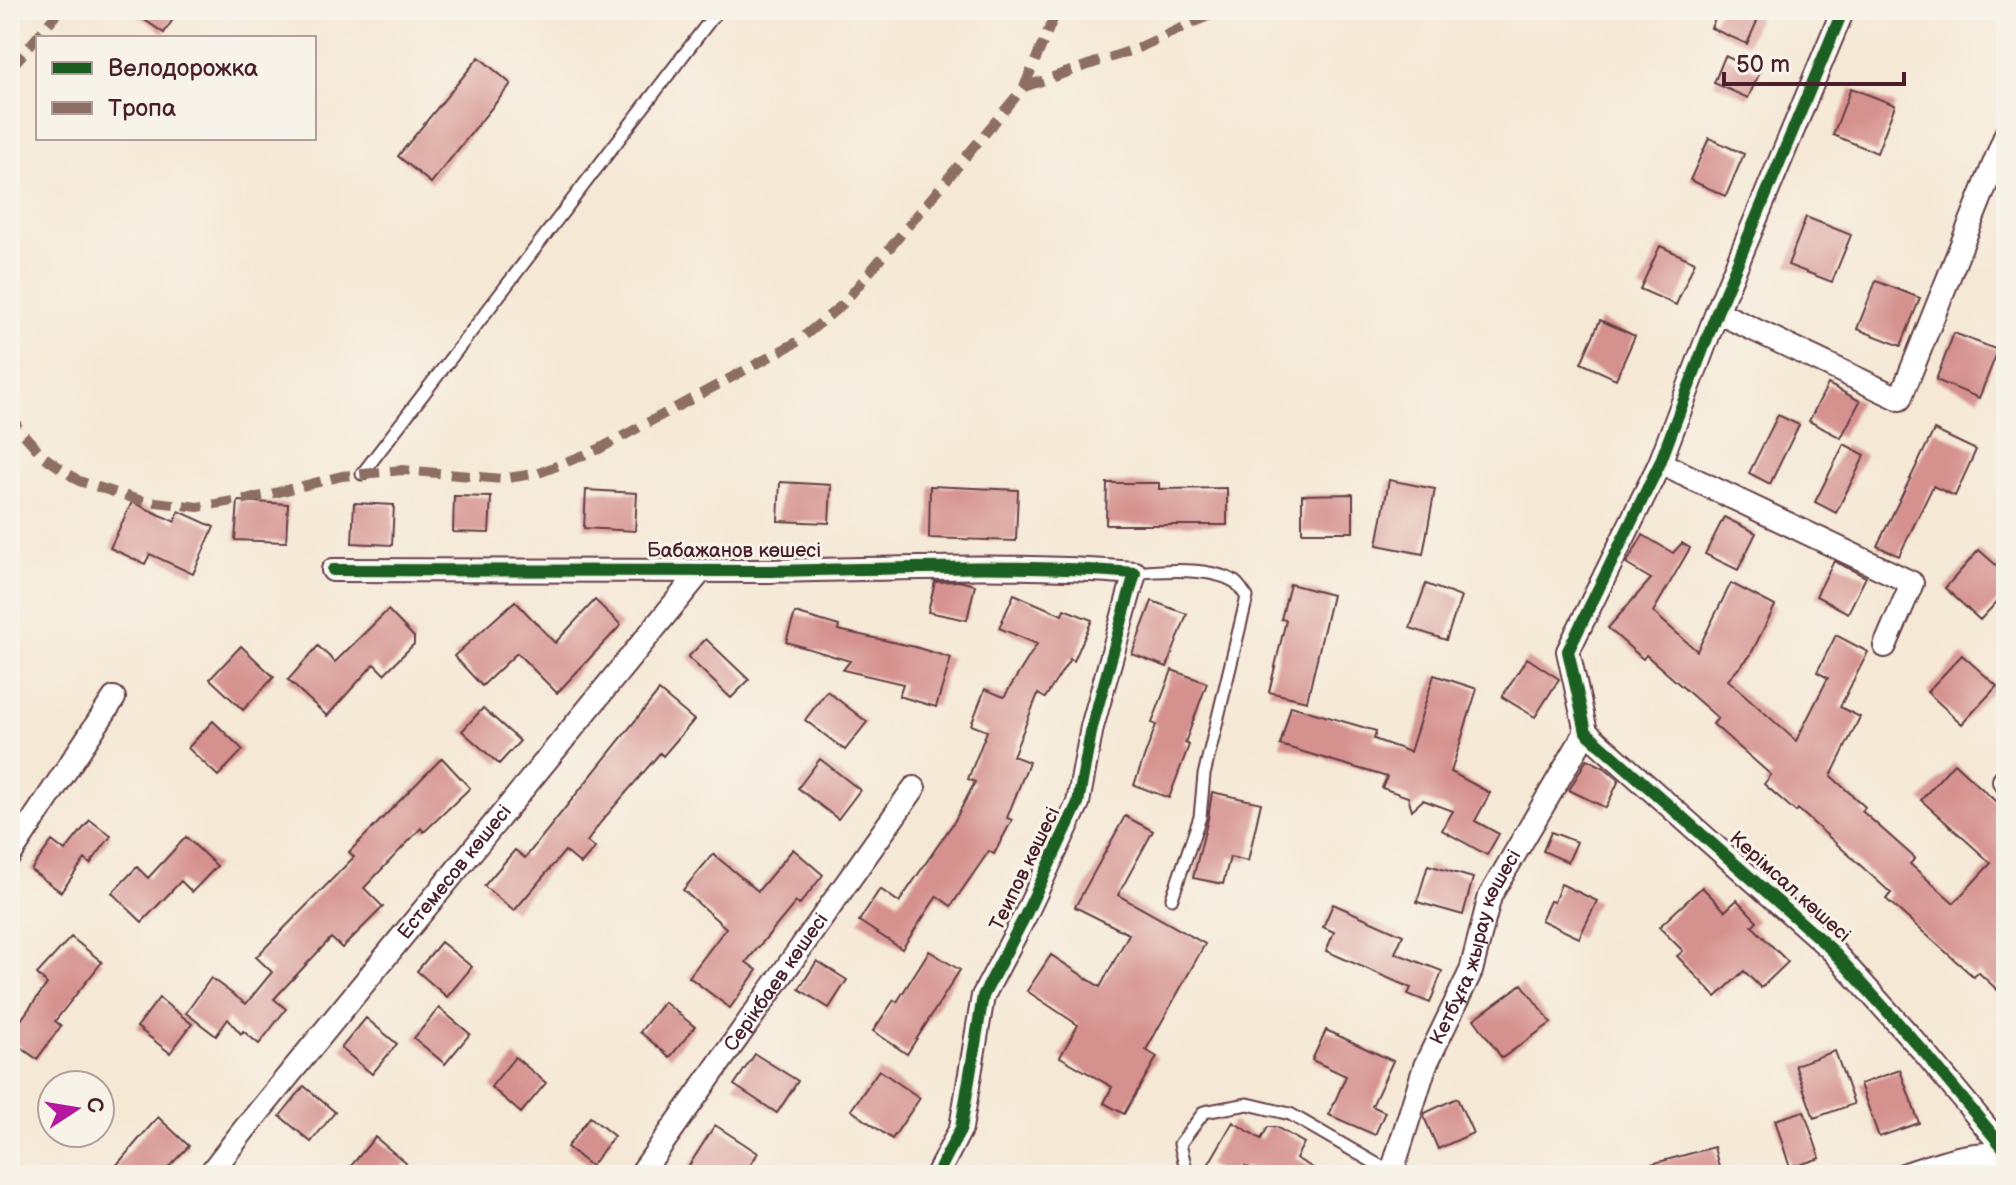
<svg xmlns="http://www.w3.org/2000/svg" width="2016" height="1185" font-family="'Balsamiq Sans',sans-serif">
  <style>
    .building { fill: #d5918e }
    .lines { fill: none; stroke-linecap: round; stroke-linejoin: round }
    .service-casing { stroke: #643d44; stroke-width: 15 }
    .minor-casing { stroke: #643d44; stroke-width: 26 }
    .service { stroke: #fff; stroke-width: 11 }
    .minor { stroke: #fff; stroke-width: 22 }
    .quiet { stroke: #8d6e63; stroke-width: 10; stroke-dasharray: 20 10; stroke-linecap: butt }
    .cycleway-casing { stroke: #f7f3e8; stroke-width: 17 }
    .cycleway { stroke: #1b5e20; stroke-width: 12 }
    .labels { text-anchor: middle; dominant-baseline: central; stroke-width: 6; stroke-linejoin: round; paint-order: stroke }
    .street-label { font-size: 20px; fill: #4a1f2b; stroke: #f7f3e8 }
  </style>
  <rect width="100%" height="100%" fill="#f7f3e8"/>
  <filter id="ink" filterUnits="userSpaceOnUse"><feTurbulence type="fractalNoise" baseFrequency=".0125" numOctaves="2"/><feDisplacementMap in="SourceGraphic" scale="16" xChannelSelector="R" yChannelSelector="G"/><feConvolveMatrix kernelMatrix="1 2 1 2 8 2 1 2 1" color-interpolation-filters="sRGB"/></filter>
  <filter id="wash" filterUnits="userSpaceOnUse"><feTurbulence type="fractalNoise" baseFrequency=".006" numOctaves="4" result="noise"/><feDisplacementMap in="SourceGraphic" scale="32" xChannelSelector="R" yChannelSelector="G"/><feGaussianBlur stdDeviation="1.8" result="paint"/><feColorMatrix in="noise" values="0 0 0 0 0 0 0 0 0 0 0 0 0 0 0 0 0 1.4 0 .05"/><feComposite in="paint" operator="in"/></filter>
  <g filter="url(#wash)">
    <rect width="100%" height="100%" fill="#f5e8d5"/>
    <g id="blocks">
      <path class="building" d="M130,10H179L164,33Z
        M1719,10H1762L1747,44L1711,28Z
        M1725,56L1760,72L1748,98L1714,83Z
        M479,57L511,84L431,183L398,156Z
        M1851,88L1895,105L1877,153L1833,135Z
        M1709,138L1744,154L1726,196L1690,180Z
        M1806,217L1851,235L1832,282L1788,265Z
        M1660,246L1695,262L1676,305L1640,289Z
        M1876,281L1920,298L1901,346L1857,329Z
        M1600,320L1635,336L1616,379L1581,363Z
        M1954,333L1998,350L1979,398L1936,380Z
        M1828,384L1860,401L1841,438L1809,421Z
        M1778,415L1799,425L1770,484L1749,473Z
        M1934,430L1976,450L1955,496L1933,486L1899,556L1877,546Z
        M1844,444L1865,455L1836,513L1815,502Z
        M1389,480L1435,489L1423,554L1377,545Z
        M780,482L831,485L829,523L778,521Z
        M1107,483H1159V489L1227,488V525H1106Z
        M930,486L1018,490L1016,541L929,538Z
        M586,490L637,493L635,531L584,528Z
        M1353,494V532H1302V495Z
        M454,496L491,497L489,533L453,532Z
        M238,501L288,504L286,542L235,540Z
        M132,502L175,522L179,511L214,527L193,574L150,554L145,564L110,548Z
        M354,503L394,505L392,545L352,543Z
        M1724,517L1756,533L1738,570L1705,554Z
        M1643,535L1673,553L1682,543L1690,548L1653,612L1697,651L1731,583L1775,606L1750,656L1728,680L1796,741L1828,678L1817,672L1836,635L1868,652L1840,707L1860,717L1831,776L1865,807L1862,811L1915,858L1910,864L1954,903L1991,863L1921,800L1954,763L2006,811V998L1978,972L1974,977L1886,899L1891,893L1798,809L1796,812L1764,784L1771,775L1713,724L1718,718L1646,655L1643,659L1608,628L1651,579L1626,564Z
        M1979,550L2006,574V592L1980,620L1945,588Z
        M1834,561L1866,577L1848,613L1816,596Z
        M959,581L975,585L967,620L928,612L935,582Z
        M1290,584L1332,595L1307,701L1269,692L1286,620L1281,619Z
        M1426,584L1461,597L1446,640L1410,628Z
        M1014,594L1062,615L1064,609L1092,620L1074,661L1070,659L1045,698L1038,694L1013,756L1029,762L1007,818L1012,820L994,854L989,851L951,906L937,896L902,949L859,921L880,889L899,902L954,822L975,782L968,779L987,731L971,725L985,689L1004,697L1037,644L999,628Z
        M595,600L621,625L557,693L517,653L482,686L454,656L515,601L555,643Z
        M1152,601L1187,614L1167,667L1132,654Z
        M388,610L414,637V644L384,674L374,664L327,716L288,680L318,646L335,662Z
        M795,613L839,626L838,630L915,647L951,658L936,707L899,696L903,684L843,670L850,661L786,642Z
        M706,639L749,680L731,698L688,657Z
        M241,646L274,677L243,710L210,679Z
        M1962,655L1997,686L1962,724L1927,692Z
        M1527,658L1559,679L1535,717L1502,697Z
        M1172,670L1207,683L1185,743L1189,745L1169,798L1134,785L1156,725L1152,723Z
        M1434,675L1477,689L1451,772L1490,793L1475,821L1499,834L1487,855L1442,830L1453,811L1423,800L1412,810L1408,797L1382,788L1387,777L1280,745L1291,706L1376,731L1374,739L1410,752Z
        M659,691L694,720L663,756L660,753L600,823L587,842L595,848L581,864L565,851L514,911L484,886L515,850L525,858Z
        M827,691L867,722L845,750L805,720Z
        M483,708L520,741L499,764L462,731Z
        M213,721L243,750L218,776L188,748Z
        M442,758L470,788L424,832L421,828L364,888L383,907L342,948L331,938L274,999L286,1009L259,1044L243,1031L241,1034L228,1019L216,1036L186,1013L211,978L246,1004L272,972L256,957L354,857L349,852Z
        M820,759L860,790L838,819L798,788Z
        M1587,759L1605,768L1619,780L1606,808L1569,790Z
        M1212,792L1261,803L1248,861L1230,857L1223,884L1193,878L1208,819Z
        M1125,816L1153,831L1118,895L1205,944L1146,1050L1157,1057L1124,1114L1104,1103L1112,1087L1060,1057L1078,1025L1027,991L1051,955L1100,987L1129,934L1075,907Z
        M90,820L111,836L90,864L85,859L61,892L31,870L52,841L65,851Z
        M1551,832L1577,842L1568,862L1543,851Z
        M186,837L217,866L192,892L181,881L142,922L112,893L137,867L148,878Z
        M793,849L823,875L799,905L796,902L746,962L757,970L730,1008L689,977L726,928L683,890L713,854L758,891Z
        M1428,865L1473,878L1463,915L1417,902Z
        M1561,884L1597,901L1579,938L1541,920L1550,901L1554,902Z
        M1702,887L1725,911L1737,900L1757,921L1752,926L1788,962L1761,988L1744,971L1716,997L1677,956L1683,951L1659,927Z
        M1333,904L1403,935L1395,953L1442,971L1430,1003L1408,994L1411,988L1326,951L1334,932L1323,927Z
        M71,937L102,962L55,1021L61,1026L37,1059L10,1040V1035L47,984L37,974Z
        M441,942L472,967L447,997L417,971Z
        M929,951L960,970L907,1054L873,1031L894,1000L897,1002Z
        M817,961L847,980L829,1008L799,989Z
        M1522,984L1551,1023L1502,1058L1474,1019Z
        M159,998L192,1024L170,1053L137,1027Z
        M664,1002L695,1027L670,1057L640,1032Z
        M439,1008L470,1034L445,1064L414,1038Z
        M366,1018L397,1044L372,1074L341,1048Z
        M1326,1030L1393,1061L1372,1106L1385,1112L1375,1135L1329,1115L1346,1076L1312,1060Z
        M1835,1051L1854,1104L1814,1118L1795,1065Z
        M755,1054L798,1081L777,1113L734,1085Z
        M515,1057L546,1083L521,1113L491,1087Z
        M879,1070L920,1098L892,1139L851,1110Z
        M1900,1070L1919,1123L1879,1137L1860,1084Z
        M304,1086L335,1112L311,1142L280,1116Z
        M1457,1098L1473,1133L1438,1149L1424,1117L1425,1113Z
        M1804,1111L1820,1158L1790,1168L1775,1120Z
        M158,1117L189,1146L161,1175H108Z
        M590,1117L614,1136L591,1166L567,1147Z
        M1233,1122L1261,1139L1268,1127H1276L1304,1143L1296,1158L1325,1175H1260L1245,1166L1242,1172L1235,1167L1230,1175H1226L1208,1165Z
        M715,1125L758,1153L744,1175H683Z
        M375,1137L406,1163L395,1175H360L350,1167Z
        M1714,1147L1721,1175H1634L1633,1169Z"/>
    </g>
  </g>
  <g filter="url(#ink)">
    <use href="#blocks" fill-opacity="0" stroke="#643d44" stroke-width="2"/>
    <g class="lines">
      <g class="service-casing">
        <path id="service" d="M362,474L718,10
          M1135,573C1162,570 1212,567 1235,582C1240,586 1243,592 1247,597L1204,775L1200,817L1172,898
          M1194,1175L1186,1169L1180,1144L1204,1112L1248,1104L1290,1114L1392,1173"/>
      </g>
      <g class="minor-casing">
        <g id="minor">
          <path d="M1843,10L1717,312L1660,463L1568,651L1586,732L1831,949L1924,1052L2006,1151"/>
          <path d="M1717,312L1900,399L2006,134"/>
          <path d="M1660,463L1912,583L1885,646"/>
          <path d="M333,570C477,571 621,572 764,571C888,569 1012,563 1135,573L1092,727L1078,803L1025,916L983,996L961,1128L937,1175"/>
          <path d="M2004,781L2006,783"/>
          <path d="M10,855L114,698"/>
          <path id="s1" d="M209,1175L243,1131L701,571"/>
          <path id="s2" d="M640,1175L914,788"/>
          <path id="s3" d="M1391,1175L1425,1066L1471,971L1490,896L1586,732"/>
          <path d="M1903,1175C1937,1164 1970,1150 2006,1155"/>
        </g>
      </g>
      <use href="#service" class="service"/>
      <use href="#minor" class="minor"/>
      <path class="quiet" d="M10,69L60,10
        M1024,87L1138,48L1221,10
        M10,409L18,428L43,456L79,481L139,500L198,507L263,496L342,476L403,470L502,479L539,473L599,449L797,342L843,304L1024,87L1057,10"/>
      <g class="cycleway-casing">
        <path id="cycleway" d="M1843,10L1717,312L1660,463L1568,651L1586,732L1831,949L1924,1052L2006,1151
          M333,570C477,571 621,572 764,571C888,569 1012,563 1135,573L1092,727L1078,803L1025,916L983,996L961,1128L937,1175"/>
      </g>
      <use href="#cycleway" class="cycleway"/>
    </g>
  </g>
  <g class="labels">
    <g class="street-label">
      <text x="734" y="551">Бабажанов көшесі</text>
      <text transform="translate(1025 869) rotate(-64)">Теипов көшесі</text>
      <text stroke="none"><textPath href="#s1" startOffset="390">Естемесов көшесі</textPath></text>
      <text transform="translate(1790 887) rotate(42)">Керімсал көшесі</text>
      <text stroke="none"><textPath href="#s3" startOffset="244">Кетбұға жырау көшесі</textPath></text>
      <text stroke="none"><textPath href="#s2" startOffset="236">Серікбаев көшесі</textPath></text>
    </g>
  </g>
  <rect width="2016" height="1185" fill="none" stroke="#f7f3e8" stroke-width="40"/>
  <rect x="36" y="36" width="280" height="104" fill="#f7f3e8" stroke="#b29e9c" stroke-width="2"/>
  <rect x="52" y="62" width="40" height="12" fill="#1b5e20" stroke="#b29e9c" stroke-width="2"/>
  <text x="108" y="76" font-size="24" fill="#4a1f2b">Велодорожка</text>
  <rect x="52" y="102" width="40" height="12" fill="#8d6e63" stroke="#b29e9c" stroke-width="2"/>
  <text x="108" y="116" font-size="24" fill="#4a1f2b">Тропа</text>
  <g transform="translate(76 1109) rotate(78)"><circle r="38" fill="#f7f3e8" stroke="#b29e9c" stroke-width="2"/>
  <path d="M0-6L14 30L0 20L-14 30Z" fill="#b5179e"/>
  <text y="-12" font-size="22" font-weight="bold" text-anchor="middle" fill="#4a1f2b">С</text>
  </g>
  <path d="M1724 72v12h180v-12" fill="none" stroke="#4a1f2b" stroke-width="4"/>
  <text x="1736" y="72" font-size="24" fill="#4a1f2b" stroke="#f7f3e8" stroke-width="6" paint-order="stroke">50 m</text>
</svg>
